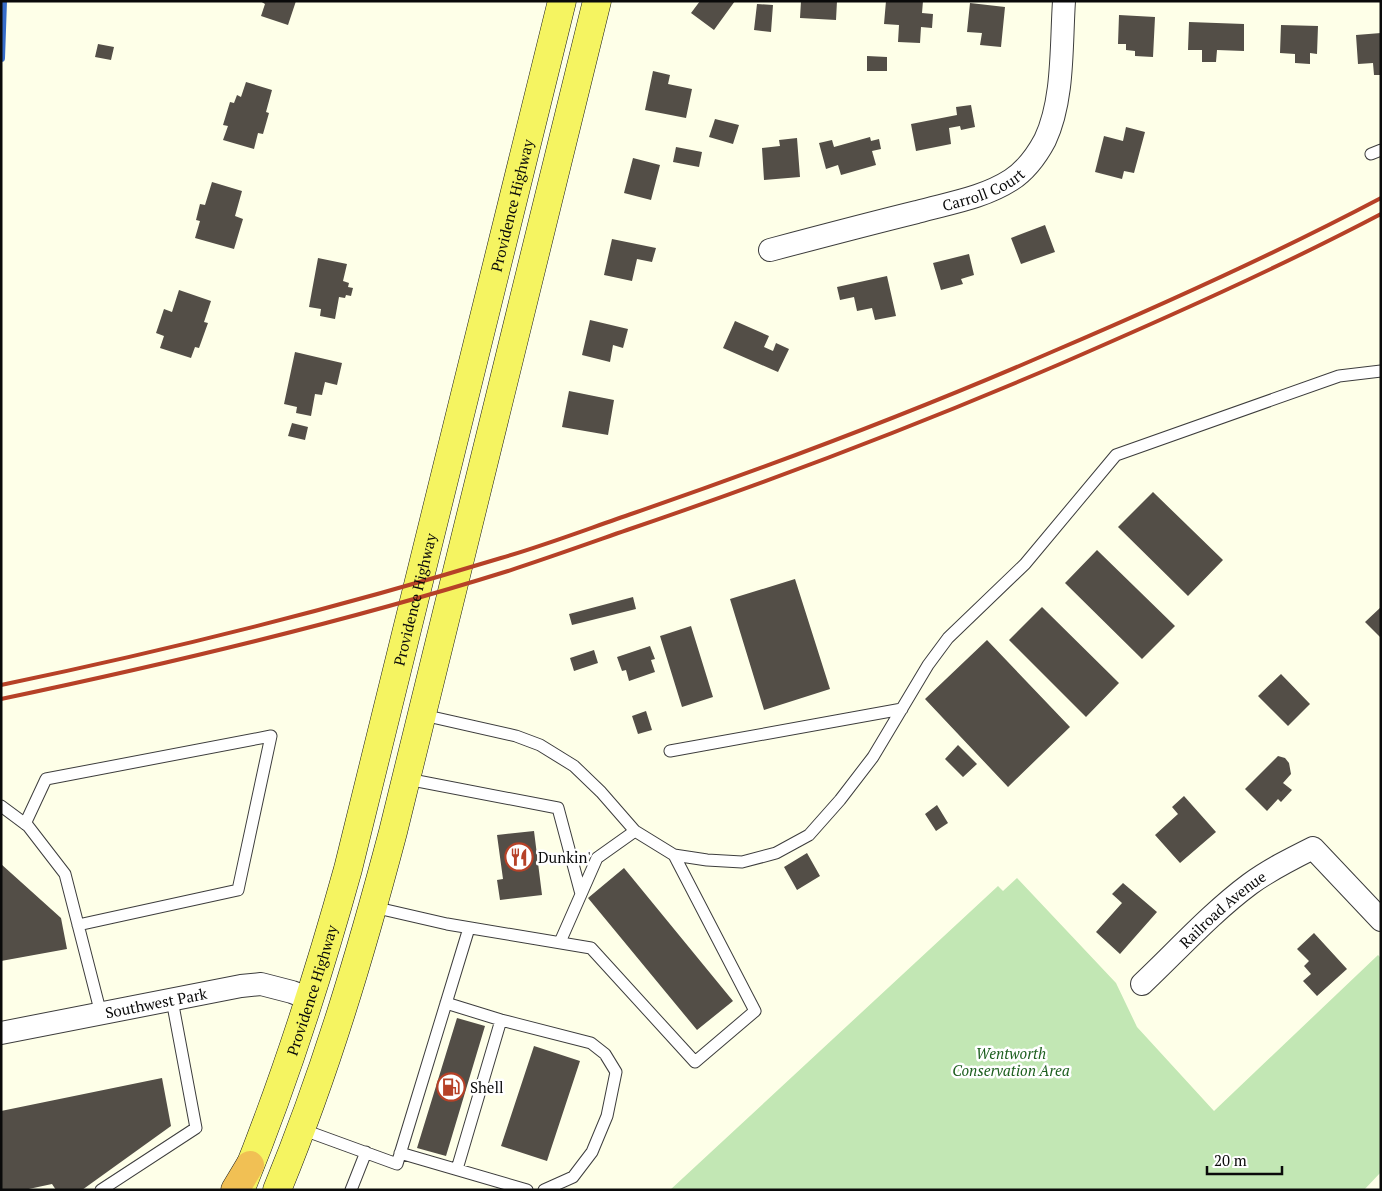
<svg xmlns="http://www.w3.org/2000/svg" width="1382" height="1191" font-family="'PT Serif',serif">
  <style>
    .green { fill: #c2e7b4 }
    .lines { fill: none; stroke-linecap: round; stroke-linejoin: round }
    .stream { stroke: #376dc9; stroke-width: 8 }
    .building { fill: #534e47 }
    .lane-casing { stroke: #3d3d3d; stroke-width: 13 }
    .street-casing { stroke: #3d3d3d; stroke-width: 24 }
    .primary-casing { stroke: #1b1b1b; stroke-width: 29 }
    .highway-casing { stroke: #1b1b1b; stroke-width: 29 }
    .lane { stroke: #fff; stroke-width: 11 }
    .street { stroke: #fff; stroke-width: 22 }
    .primary { stroke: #f5f461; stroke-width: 28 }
    .highway { stroke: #f1c054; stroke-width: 28 }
    .rail { stroke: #b64127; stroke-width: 4 }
    .labels { text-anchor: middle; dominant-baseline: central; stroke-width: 5; stroke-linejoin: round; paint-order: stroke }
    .street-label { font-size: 15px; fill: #0a0a0a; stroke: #fff }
    .poi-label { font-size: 15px; fill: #0a0a0a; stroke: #fff; text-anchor: start }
    .park-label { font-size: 15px; font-style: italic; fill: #1d5f1f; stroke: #fff }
  </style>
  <rect width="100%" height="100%" fill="#feffe8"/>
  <path class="green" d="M1017,878L1116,983L1137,1027L1214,1111L1378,955L1381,958V1172L1364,1190H670L998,886L1003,891Z"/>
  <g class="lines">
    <path class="stream" d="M1,58L3,1"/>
  </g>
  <path class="building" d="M260,1H296L288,25L261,16L265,4Z
    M700,1H735L714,30L691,13Z
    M801,1H837L836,20L800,18Z
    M886,1H923L922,13L933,14L932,28L921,27L920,43L898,42L899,25L884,24Z
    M970,3L1005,7L1001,47L980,45L982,33L967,32Z
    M757,4L773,5L771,32L754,30Z
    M1119,15L1155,17L1153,57L1135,56V51L1126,50V44H1118Z
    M1189,22L1244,24V51L1217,50L1216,62H1202V50H1188Z
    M1281,25L1318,26L1317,54L1310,53V64L1295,63V54L1280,53Z
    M1381,33V75H1374L1373,63L1358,64L1356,35Z
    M98,44L114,47L111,60L95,57Z
    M867,56L887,57V71H867Z
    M653,71L670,75L668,84L692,89L686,118L645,110Z
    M246,82L272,90L266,112L269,113L263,134L258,133L254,149L223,140L228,126L223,125L230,102L234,103L237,95L241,97Z
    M971,105L975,127L961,130L960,126L949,128L951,144L916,151L911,124L957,115L956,107Z
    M715,119L739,125L733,144L709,137Z
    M1126,127L1145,132L1134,173L1124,171L1122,179L1095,172L1104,136L1123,141Z
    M870,137L871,141L879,139L881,149L872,151L876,165L841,175L838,165L826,169L819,143L832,140L834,147Z
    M797,138L800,177L764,180L762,148L780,146L779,140Z
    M676,147L702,152L699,167L673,162Z
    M633,158L660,165L651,200L624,193Z
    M212,182L242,191L235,216L243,219L234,249L195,238L200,221L196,220L200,204L205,205Z
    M1045,225L1055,252L1021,264L1011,238Z
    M612,239L656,248L652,262L637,259L632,281L604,275Z
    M969,254L974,275L961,279L963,284L941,290L933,263Z
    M318,258L347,264L343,281L349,283L348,287L353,288L351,296L346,295L345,298L339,297L335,319L320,316L321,309L309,307Z
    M887,276L896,316L875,320L872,308L857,311L854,297L840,300L837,287Z
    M179,290L211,301L204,322L208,323L199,348L195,347L191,358L160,348L164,336L156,333L164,309L172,312Z
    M590,320L628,329L623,348L613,345L610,362L582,355Z
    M735,321L769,336L764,347L773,351L776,343L789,349L778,372L723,348Z
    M295,352L342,363L337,385L325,382L322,395L315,394L311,416L296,413L297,407L284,404Z
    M569,391L614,400L608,435L562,427Z
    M292,423L308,427L305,440L288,436Z
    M1153,492L1223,560L1188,596L1118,527Z
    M1097,550L1175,626L1142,659L1065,583Z
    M795,579L830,689L764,710L730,599Z
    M633,597L636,609L572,625L569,614Z
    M1042,607L1119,683L1086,717L1009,640Z
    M1381,607V638L1365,622Z
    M691,626L713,697L682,707L660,636Z
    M987,640L1070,727L1008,787L925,699Z
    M650,646L655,659L651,660L655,672L629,681L626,670L622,671L617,657Z
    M594,650L598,663L574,671L570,658Z
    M1281,674L1310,704L1288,726L1258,696Z
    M646,711L652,730L638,734L632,716Z
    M958,745L977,764L963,777L945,759Z
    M1278,756L1285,758L1289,763L1291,774L1283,783L1292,790L1281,802L1278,799L1267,811L1245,789Z
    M1184,796L1216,832L1180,863L1155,835L1178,814L1172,807Z
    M937,805L948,823L936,831L925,814Z
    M534,831L542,895L500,900L497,880L503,879L497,835Z
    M807,853L820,876L797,890L784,867Z
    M1,864L61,918L67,949L1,961Z
    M624,868L733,1001L697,1030L588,898Z
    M1123,883L1157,912L1120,954L1096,932L1122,903L1112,894Z
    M1314,933L1347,969L1317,996L1303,981L1311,974L1304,966L1309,961L1297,949Z
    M457,1018L485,1026L446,1156L417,1148Z
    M534,1046L580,1061L547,1161L501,1146Z
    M162,1078L171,1126L82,1190H56L52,1184L24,1190H1V1111Z"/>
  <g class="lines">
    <g class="lane-casing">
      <path id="lane" d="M1371,154L1381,150
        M423,715L516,736L540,745L574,766L601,792L635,831L674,855L707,860L742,862L776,853L809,835L840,800L873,757L928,665L948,638L1025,564L1116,455L1339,376L1381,371
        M670,751L902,709
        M407,779L558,808L581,894
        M1,806L28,826L65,874L101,1014
        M25,824L46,779L271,736L238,890L78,925
        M373,907L447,924L591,948L695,1062L755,1011L674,855
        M560,942L597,858L635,831
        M446,1003L501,1020L591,1043L605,1054L616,1072L607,1116L592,1152L573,1177L544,1190
        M301,1129L397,1164L469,928
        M400,1153L527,1190
        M457,1169L501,1020
        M101,1190L196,1128L172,1000
        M351,1190L366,1152"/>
    </g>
    <g class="street-casing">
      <g id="street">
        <path id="s1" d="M770,250C819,237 868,224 917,212C949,203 983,198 1011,180C1025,171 1037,155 1045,140C1064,100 1061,45 1064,1"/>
        <path id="s2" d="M1142,984C1177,951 1211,913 1250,884C1269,870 1291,859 1313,848L1381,920"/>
        <path id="s3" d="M1,1033L241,986L261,984L292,992L310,999"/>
      </g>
    </g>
    <g class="primary-casing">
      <g id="primary">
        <path id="s4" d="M242,1186C284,1083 318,977 348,869L562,1"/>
        <path d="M277,1190C325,1074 361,953 393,832L597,1"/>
      </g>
    </g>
    <g class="highway-casing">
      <path id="highway" d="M235,1190L250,1165"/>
    </g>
    <use href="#lane" class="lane"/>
    <use href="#street" class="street"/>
    <use href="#primary" class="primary"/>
    <use href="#highway" class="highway"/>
    <path class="rail" d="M1,685C169,650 337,608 501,558C546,545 590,528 634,513C776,464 916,411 1054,351C1164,304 1275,254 1381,198
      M1,699C172,663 342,623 508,571C548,558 587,544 627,530C774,480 918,425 1060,364C1168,317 1276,269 1381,214"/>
  </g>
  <defs>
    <g id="restaurant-ring" transform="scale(1.4375)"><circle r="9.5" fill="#fff" stroke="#b64127" stroke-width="1.5"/><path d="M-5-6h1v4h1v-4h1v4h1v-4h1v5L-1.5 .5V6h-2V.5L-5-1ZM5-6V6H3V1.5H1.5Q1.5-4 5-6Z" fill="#b64127"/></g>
    <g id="fuel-ring" transform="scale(1.4375)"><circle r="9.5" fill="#fff" stroke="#b64127" stroke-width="1.5"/><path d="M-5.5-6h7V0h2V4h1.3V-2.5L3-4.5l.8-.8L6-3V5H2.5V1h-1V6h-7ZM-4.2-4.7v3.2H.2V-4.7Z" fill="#b64127"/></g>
  </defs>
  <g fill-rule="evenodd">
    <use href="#restaurant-ring" x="519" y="857"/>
    <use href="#fuel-ring" x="451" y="1087"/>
  </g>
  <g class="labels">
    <g class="street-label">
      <text stroke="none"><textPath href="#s1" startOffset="222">Carroll Court</textPath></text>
      <text stroke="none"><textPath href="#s4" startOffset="1018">Providence Highway</textPath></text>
      <text stroke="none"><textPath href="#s4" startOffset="612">Providence Highway</textPath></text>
      <text stroke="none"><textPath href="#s2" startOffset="110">Railroad Avenue</textPath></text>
      <text stroke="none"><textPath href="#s4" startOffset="208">Providence Highway</textPath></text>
      <text stroke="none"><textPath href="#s3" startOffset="158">Southwest Park</textPath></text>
    </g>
    <g class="poi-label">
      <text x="538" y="857">Dunkin'</text>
      <text x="470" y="1087">Shell</text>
    </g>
    <g class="park-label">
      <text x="1011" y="1053">Wentworth<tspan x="1011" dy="17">Conservation Area</tspan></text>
    </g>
  </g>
  <rect width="1382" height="1191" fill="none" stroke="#0a0a0a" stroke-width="5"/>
  <path d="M1207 1166v8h75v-8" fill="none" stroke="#0a0a0a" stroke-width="2.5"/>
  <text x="1214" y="1166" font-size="15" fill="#0a0a0a" stroke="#ffffff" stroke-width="4" paint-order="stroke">20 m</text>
</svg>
